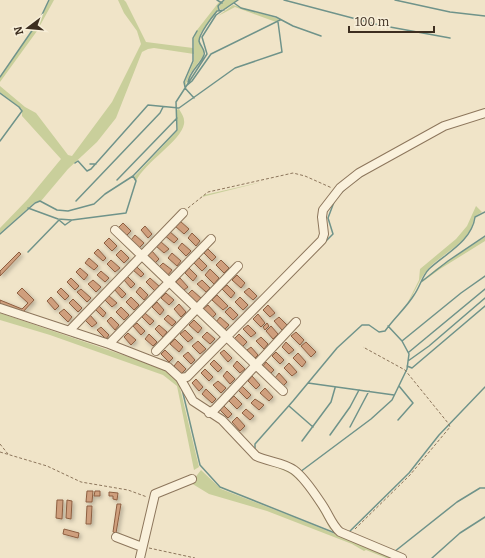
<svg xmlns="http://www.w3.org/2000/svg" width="485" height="558" font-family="Bitter,serif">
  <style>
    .green { fill: #c9cf9b }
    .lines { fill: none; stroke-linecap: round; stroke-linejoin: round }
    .stream { stroke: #6f938a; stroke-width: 1.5 }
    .building { fill: #cf9f7d; stroke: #8d5f41; filter: url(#shadow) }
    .minor-casing { stroke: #8d765c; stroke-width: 10 }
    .path { stroke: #8d765c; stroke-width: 1; stroke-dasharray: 3 2; stroke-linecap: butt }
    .minor { stroke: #faf1dc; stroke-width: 8 }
  </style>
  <defs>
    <filter id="shadow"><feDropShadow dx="2" dy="2" stdDeviation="2" flood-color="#0004"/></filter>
  </defs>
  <rect width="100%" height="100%" fill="#f0e4c8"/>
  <path class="green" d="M50,0H54L37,31L0,82V78L40,19Z
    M118,0H124L126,2L146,42L193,48L194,54L154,48L148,49L142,52L116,118L97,142L68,169L41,201L35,202L0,233V228L28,199L61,159L22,116V109L0,92V86L25,107L36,113L68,155L72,156L112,102L141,44L137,31L124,13Z
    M225,0H237L226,9H220L219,6Z
    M219,2L221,3L218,6V10L200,34L199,42L204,51L203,56L190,74L185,86V82L194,61V38L197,30Z
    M233,5L276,18L279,20L276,22L235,7L218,16Z
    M179,109C182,114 185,118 184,124C181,141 145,162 136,181L134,177L178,130L176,110Z
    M262,182L202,197L204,195Z
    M476,206L482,212L474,217C472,242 442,253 428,269C419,279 415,293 407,304L419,280L420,269L456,239L467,226Z
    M485,237V241L440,269L421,283L436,269Z
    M0,313L167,370L178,381L180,388L199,467L194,470L177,386L163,375L50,335L0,320Z
    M245,450L289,470L307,486L337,532L330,529C321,512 304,479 285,471C266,462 262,467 245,450Z
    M201,470L221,489L296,518L393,558H386L366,550L364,551L352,544L267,511L209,494L191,483Z"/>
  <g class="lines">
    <path class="stream" d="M217,0L222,3
      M284,0L379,25L450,38
      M395,0L450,12L485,16
      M234,3L241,8L276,17L293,26L321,36
      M219,10L218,6L224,0
      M197,31L193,38V61L184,82L185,87L192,81L211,54L280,20
      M0,77L40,19L49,0
      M188,82C190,71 200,65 204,55C206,50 200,46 199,41C199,34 212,17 217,11L224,10
      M185,88L194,98
      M0,93L19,107L22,111L0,141
      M75,163L78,161L87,171L91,169L148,105L179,108L235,68L282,52L278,22
      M90,164H96
      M117,180L177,118
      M354,182L362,176
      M341,193L347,187
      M76,201L160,113L163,107
      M28,208L58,219L72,220
      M0,234L35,203L40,201L57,210L68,211L94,204L105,194L133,176L177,130L176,102L207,54L202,37L216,15L238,0
      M28,252L59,220L65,225L72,220L126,213L136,181L133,176
      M315,252L333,234L328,218L334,202
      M421,282L448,261L485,236
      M72,336L94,343
      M402,341L461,293L485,276
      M409,352L485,289
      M408,361L429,346L485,298
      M407,366L412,368L485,306
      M308,383L394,395
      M182,389L200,465L220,487L335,533
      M289,406L313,427
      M398,420L413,403L399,386
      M350,427L369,391
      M330,435L350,407L359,390
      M302,441L331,402L335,388
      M255,450V444L293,401L337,348L362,325H369L379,332L385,331C394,318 406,308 414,295C420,287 422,276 429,269C445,254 472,241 475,217L485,212
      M300,472L371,419L392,400L407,369L409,354L402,341L388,326
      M348,533L409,473L439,435L485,387
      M394,552L457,502L480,488H485
      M432,558L460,533L485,517"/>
  </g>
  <path class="building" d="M180,221L189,229L184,234L175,226Z
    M123,223L131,231L126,236L118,228Z
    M145,226L152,234L148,238L141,230Z
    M168,230L178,239L174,243L164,235Z
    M192,233L200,241L196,246L188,238Z
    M135,235L144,243L139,248L131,240Z
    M109,238L117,246L112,251L104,243Z
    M160,241L169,249L164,253L156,246Z
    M182,243L191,251L186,256L178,248Z
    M98,249L106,258L103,261L94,253Z
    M208,249L216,257L212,261L204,253Z
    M121,250L129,258L124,263L116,255Z
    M152,251L159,259L155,263L147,255Z
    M19,252L21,254L0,276V271Z
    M172,253L181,261L177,266L168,258Z
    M89,258L98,266L94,270L85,263Z
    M199,258L207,266L202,271L194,263Z
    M111,260L120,268L115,272L107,264Z
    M221,260L229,268L224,273L216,265Z
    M163,263L172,270L168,275L159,267Z
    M136,266L144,274L141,277L133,270Z
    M80,268L88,275L84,280L76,272Z
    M189,268L197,276L193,281L185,273Z
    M210,269L219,278L214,284L205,275Z
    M101,271L109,278L105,282L97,275Z
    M237,275L245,283L241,288L232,280Z
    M127,276L135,284L131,288L124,280Z
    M71,278L79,286L75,290L67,282Z
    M150,278L160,287L155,291L146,282Z
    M180,278L188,287L184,290L176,282Z
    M93,280L101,287L96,292L88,284Z
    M202,280L210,288L206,292L197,284Z
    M117,285L126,294L122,298L114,289Z
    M227,285L235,293L231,298L222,289Z
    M140,287L148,295L144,300L136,292Z
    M22,288L34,300L22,313L0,305V300L22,309L28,303L17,293Z
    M61,288L69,296L65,300L57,292Z
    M249,288L257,296L253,300L244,292Z
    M81,289L91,298L87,302L77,292Z
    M192,290L202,299L198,304L188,294Z
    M166,293L174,300L169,305L161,298Z
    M108,295L117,303L112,307L104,299Z
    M217,295L228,306L223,310L212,300Z
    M51,297L59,306L55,310L47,301Z
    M131,297L139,305L134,310L126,302Z
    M240,297L248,305L243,310L235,302Z
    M73,299L82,308L78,312L69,303Z
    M157,302L164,310L160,315L152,307Z
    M97,304L106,313L103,317L93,307Z
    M179,304L186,312L181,317L174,309Z
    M208,305L216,314L212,318L203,309Z
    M268,305L275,313L270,317L263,310Z
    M121,307L129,315L124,320L116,312Z
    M230,307L238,315L233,320L225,312Z
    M64,309L72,317L68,322L59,313Z
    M145,313L154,321L150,325L142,317Z
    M258,314L265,323L261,327L253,319Z
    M90,315L97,323L92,327L85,320Z
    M168,315L176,322L172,326L164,319Z
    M111,317L119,325L115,330L107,321Z
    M220,317L229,325L224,330L216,322Z
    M279,317L287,325L282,330L274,321Z
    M194,320L202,328L198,333L189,325Z
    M137,323L145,331L141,335L133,326Z
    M267,323L269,326L265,330L263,327Z
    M159,325L167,332L163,337L155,329Z
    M248,325L256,333L251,337L243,329Z
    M271,326L278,334L273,339L266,331Z
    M101,327L109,335L106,339L97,330Z
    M185,330L193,338L188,342L180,334Z
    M207,332L215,339L210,344L202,337Z
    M296,332L304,340L300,345L291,336Z
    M128,333L136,340L131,345L124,337Z
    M149,334L157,342L153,346L145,339Z
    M239,334L247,342L242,347L234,339Z
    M261,337L268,344L264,349L256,341Z
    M175,339L183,347L179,352L170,344Z
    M198,341L206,349L200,354L192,346Z
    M286,342L294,350L289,354L282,347Z
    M306,342L316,352L311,357L301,346Z
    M251,347L258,355L254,359L247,350Z
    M165,350L173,358L169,362L161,354Z
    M224,350L232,358L228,362L220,353Z
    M188,352L195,360L191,364L183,356Z
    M276,352L284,360L280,364L272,356Z
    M298,353L306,362L302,367L293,358Z
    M214,360L222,368L218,372L210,364Z
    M178,361L186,369L181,374L174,366Z
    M237,361L245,369L240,373L233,366Z
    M266,362L274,370L270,374L263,366Z
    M289,363L297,372L292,376L284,368Z
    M205,369L213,377L209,381L201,373Z
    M227,371L235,379L230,384L223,376Z
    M279,373L287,382L283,386L275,378Z
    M252,376L260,385L256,389L248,381Z
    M196,379L203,387L199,391L192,383Z
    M218,381L226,388L221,393L213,385Z
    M242,386L251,395L247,399L238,390Z
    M265,388L273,397L269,401L260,393Z
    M206,389L216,399L212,403L202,394Z
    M234,396L242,404L237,409L229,401Z
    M255,399L264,405L259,410L251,403Z
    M224,406L232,414L228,418L220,410Z
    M246,409L254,416L250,420L242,413Z
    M237,417L245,426L240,431L232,422Z
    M87,491H93L92,502H86Z
    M95,491H100V496H94Z
    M109,492L118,493L117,500L113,499V496H109Z
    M57,500H63L62,519L56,518Z
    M67,500L72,501L71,519L66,518Z
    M117,504H121L116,533L113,532Z
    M87,506H92L91,524H86Z
    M64,529L79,533L78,538L63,534Z"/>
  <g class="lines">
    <g class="minor-casing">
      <path id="minor" d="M115,230L283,391
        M0,308L109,344L168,367L180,378L193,401L222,420L256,456C268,462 283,462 294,470C305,478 315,494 323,506C329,515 332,525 340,532L402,558
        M70,330L183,213
        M109,344L211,239
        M156,351L238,266
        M180,378L187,377L322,240L324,234L322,217L323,210L340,188L359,173L444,126L485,113
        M209,413L215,409L296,322
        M116,537L142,547
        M140,558L155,494L192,479"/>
    </g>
    <path class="path" d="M188,208L208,192L293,173L305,176L332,188
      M0,444L8,454
      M0,452L47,466L81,482L128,490L147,497
      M355,529L410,475L450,427L448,423L405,370L363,347
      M149,548L195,558"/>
    <use href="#minor" class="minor"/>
  </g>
  <g transform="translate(28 28) rotate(254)" stroke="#f7eed8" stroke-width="3" paint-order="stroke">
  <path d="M0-3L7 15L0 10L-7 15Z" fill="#3d2e20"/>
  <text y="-6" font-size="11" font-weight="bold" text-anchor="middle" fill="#3d2e20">N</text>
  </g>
  <path d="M349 26v6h85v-6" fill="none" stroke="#3d2e20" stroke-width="2"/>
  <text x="355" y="26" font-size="12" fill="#3d2e20" stroke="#f7eed8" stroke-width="3" paint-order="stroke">100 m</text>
</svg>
